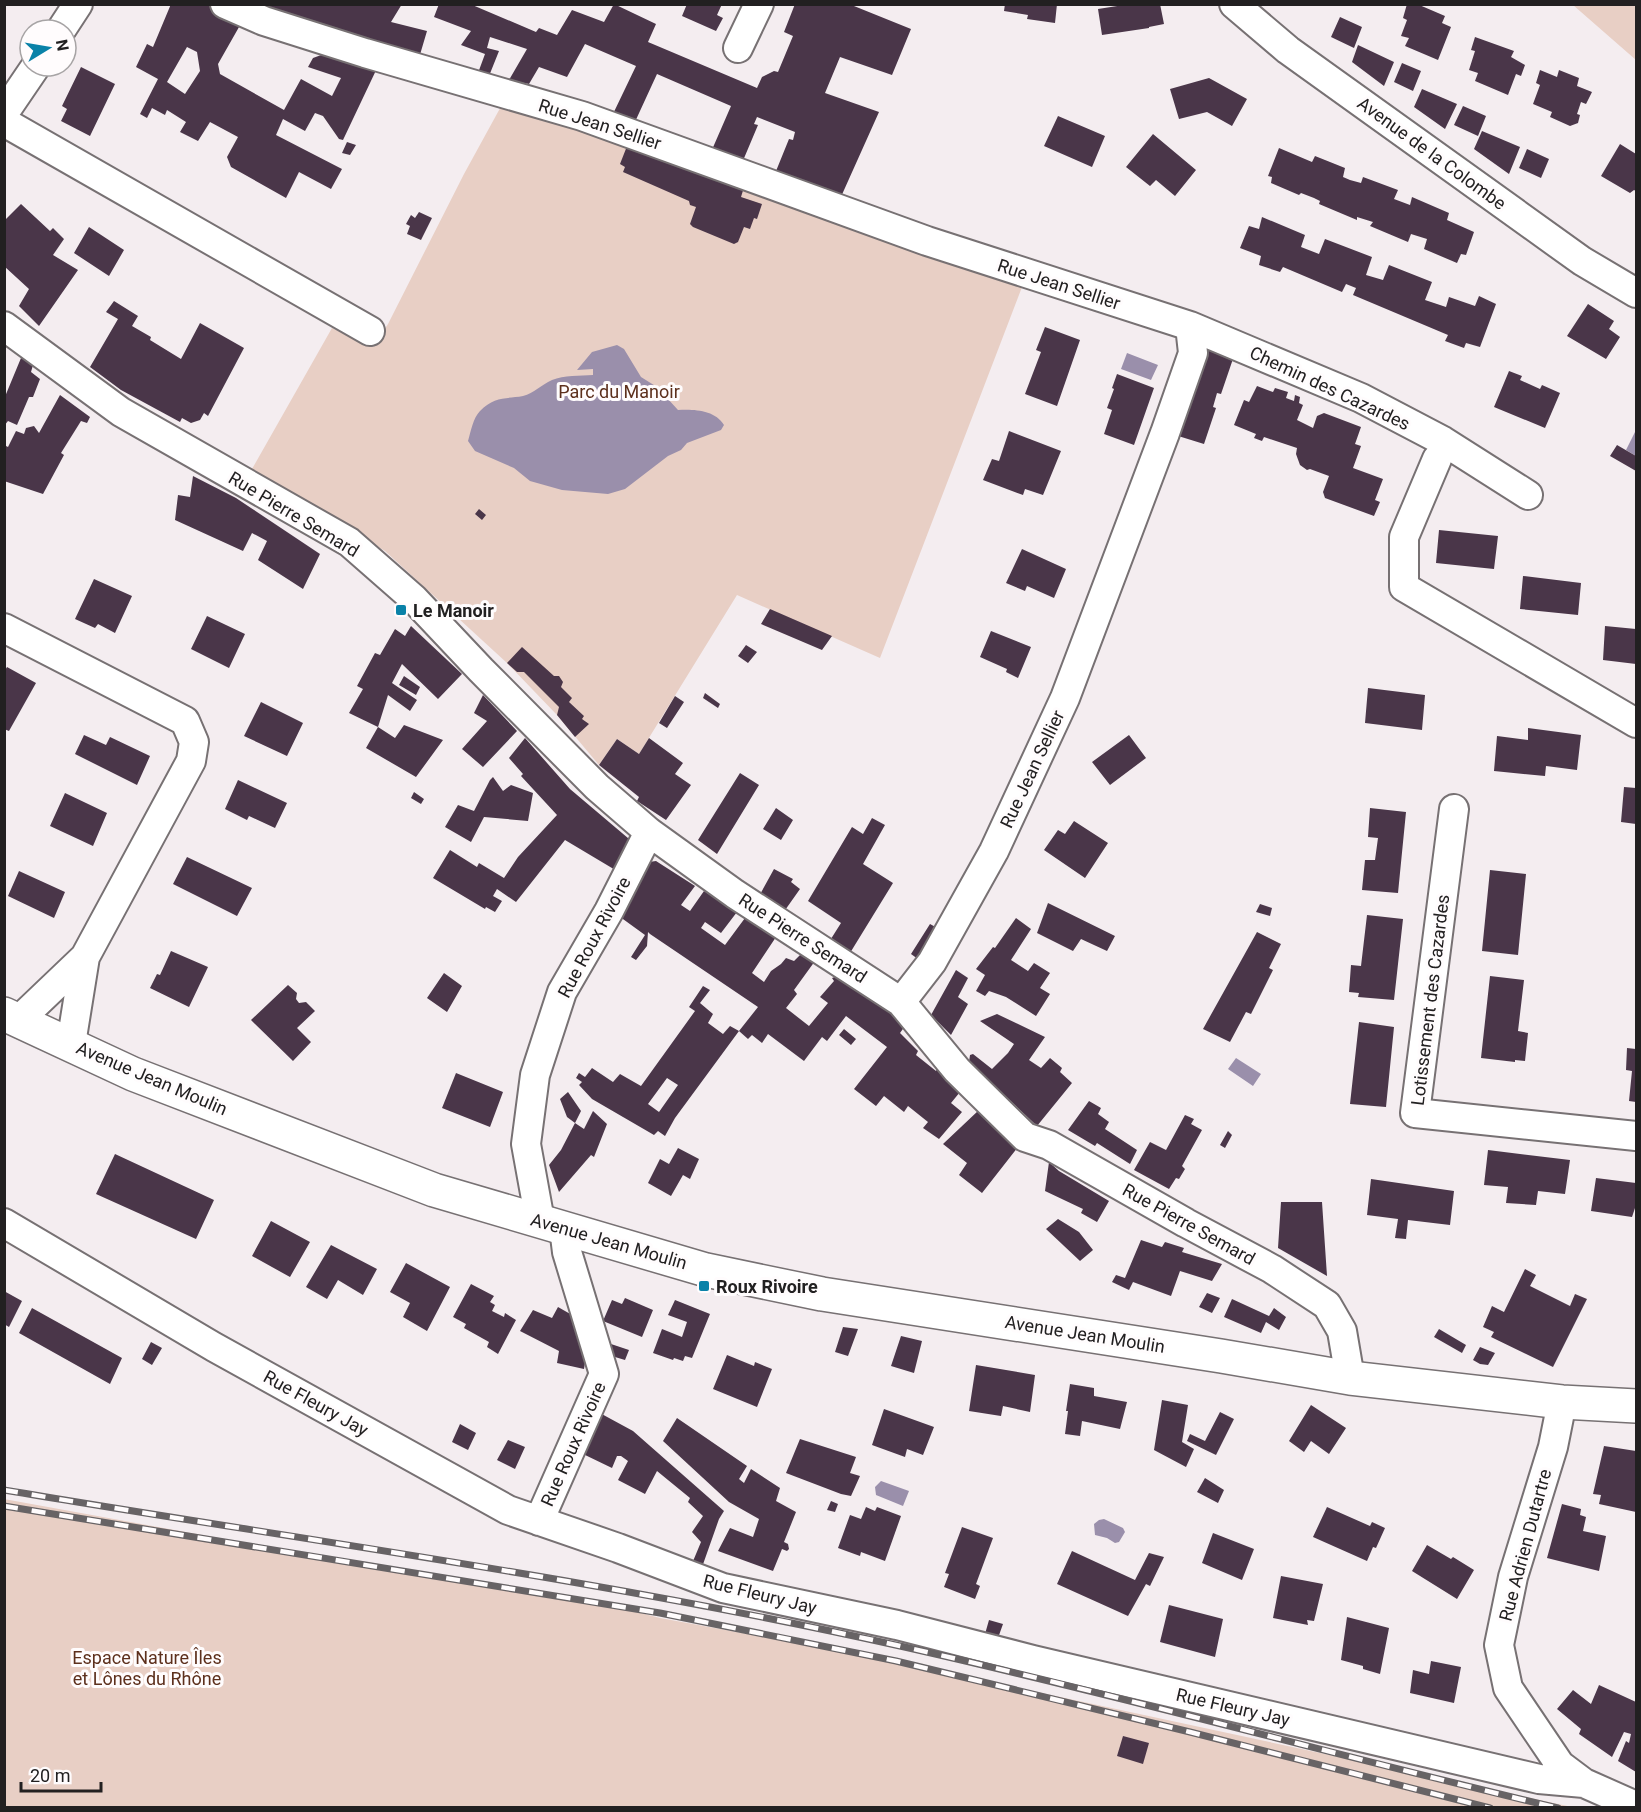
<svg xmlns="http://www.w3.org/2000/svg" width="1641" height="1812" font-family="Roboto,sans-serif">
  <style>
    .green { fill: #e8cfc5 }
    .water { fill: #9a8fab }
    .building { fill: #4a3649; fill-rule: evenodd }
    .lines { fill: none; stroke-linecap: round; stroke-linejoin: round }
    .minor-casing { stroke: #777173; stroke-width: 32 }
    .major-casing { stroke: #777173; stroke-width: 36 }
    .minor { stroke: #fff; stroke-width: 28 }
    .major { stroke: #fff; stroke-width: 33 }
    .rail-casing { stroke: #676365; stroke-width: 7 }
    .rail { stroke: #fffcfd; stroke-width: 4.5; stroke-dasharray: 14; stroke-linecap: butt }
    .poi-dot { fill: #0a82a8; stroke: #fffcfd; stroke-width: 2 }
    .labels { text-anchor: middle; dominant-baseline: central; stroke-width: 6; stroke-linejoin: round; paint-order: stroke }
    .street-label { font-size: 18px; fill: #222021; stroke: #fffcfd }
    .park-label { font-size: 18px; fill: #5d301d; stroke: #fffcfd }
    .poi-label { font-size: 18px; font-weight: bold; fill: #222021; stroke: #fffcfd; text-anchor: start }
  </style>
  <rect width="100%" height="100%" fill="#f4edf0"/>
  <path class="green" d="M1573,5H1636V60Z
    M504,101L629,141L1022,287L880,658L737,595L639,754L617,739L599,765L557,715L507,663L385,551L252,469L332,328L373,347L388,324L464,174Z
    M4,1499L548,1598L618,1607L660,1618L883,1659L1572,1807H5Z"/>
  <path class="water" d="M617,345L624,349L641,377L657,387L678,410C694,409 715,410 724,425L721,430L687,443L681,450L668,456L625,489L608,494L562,490L530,481L514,468L475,451L468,441C471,431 473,418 480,411C494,396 507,399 523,396C534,393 541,385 552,380C564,375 580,376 593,375V369L577,370L592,352Z
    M1127,353L1158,365L1151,380L1121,369Z
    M1636,430V456L1626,450Z
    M1236,1058L1261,1074L1253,1086L1228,1069Z
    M881,1481L909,1491L903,1506L876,1495L875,1487Z
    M1104,1519L1123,1528L1125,1532L1119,1542L1115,1543L1107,1538L1095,1535L1094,1524L1099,1520Z"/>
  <path class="building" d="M171,4H209L243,20L218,64L220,74L284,110L301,79L332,96L341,78L308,67L313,58L332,51L379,64L343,140L339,139L323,116L315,113L305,131L283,119L276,135L342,169L331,189L299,172L286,198L231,167L227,157L238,137L210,122L198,141L180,132L186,122L167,110L165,115L152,108L147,118L140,114L158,79L136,67L147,44L153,47ZM187,47L197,52L200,71L185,94L167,82Z
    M247,4H402L391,22L427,31L419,58Z
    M439,4H470L536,32L539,28L557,35L572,10L604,22L614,4L656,24L648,42L757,88L762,77L774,71L778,72L793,36L784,32L795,4H849L911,29L892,75L840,57L825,93L879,112L840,199L774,176L789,139L793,140L795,132L757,117L754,124L758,125L742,163L711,152L731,106L657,74L634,124L612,116L636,66L585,44L567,77L539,67L529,84L509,80L527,49L490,37L487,48L499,51L489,76L478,73L485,54L461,45L471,31L434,17Z
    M687,4H722L717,15L723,18L716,31L682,16Z
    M1005,4H1057L1055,23L1027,19L1028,15L1004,11Z
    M1130,4H1160L1164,24L1149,27V28L1102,35L1098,9Z
    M1407,4H1417L1445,16L1442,23L1451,27L1438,60L1405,46L1409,38L1401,36L1407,20L1403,18Z
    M1340,17L1362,27L1354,48L1331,37Z
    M1475,37L1514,51L1511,57L1525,65L1521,76L1516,74L1508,95L1475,81L1478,73L1469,70L1475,51L1471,50Z
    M1358,45L1394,62L1384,86L1352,62Z
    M1402,63L1421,71L1413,91L1394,82Z
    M81,67L115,84L90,136L61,121L67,109L62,106Z
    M1540,70L1557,77L1559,70L1579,78L1577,86L1592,92L1586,104L1581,102L1577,114L1580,115L1578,123L1570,126L1550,117L1552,112L1533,104L1540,85L1536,83Z
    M1209,78L1247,99L1232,126L1207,112L1179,119L1170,89Z
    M1422,89L1457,104L1445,129L1414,107Z
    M1463,106L1486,116L1478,136L1454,125Z
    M1058,116L1105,136L1092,167L1044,146Z
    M1482,131L1520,147L1509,174L1474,149Z
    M1153,134L1196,170L1175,196L1156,180L1150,186L1126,167Z
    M629,141L745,184L741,197L762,204L757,219L754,218L750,229L744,227L738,242L734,244L693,227L690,224L696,207L690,205L689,201L623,172L625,167L620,164Z
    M347,142L356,145L350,155L342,153Z
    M1620,144L1636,154V191L1634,190L1630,193L1601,176Z
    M1279,148L1312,162L1315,156L1345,168L1343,177L1350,180L1361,183L1363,177L1398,190L1394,199L1410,205L1412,197L1449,213L1447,220L1474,232L1466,255L1461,254L1457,263L1424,249L1427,239L1411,234L1408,242L1370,226L1373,222L1357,217V220L1319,204L1320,201L1314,198L1301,193L1299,195L1271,183L1272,177L1268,176Z
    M1527,149L1549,159L1541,178L1519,168Z
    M21,204L50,231L53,228L64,239L53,255L78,270L39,326L19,306L29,289L4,266V221Z
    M419,212L432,218L421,240L407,234L410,226L406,224L411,215L415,218Z
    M1262,217L1305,235L1301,247L1319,254L1325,239L1372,257L1366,275L1383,280L1389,265L1432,282L1425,300L1446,307L1449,297L1475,306L1479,296L1496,304L1480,347L1466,343L1464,348L1445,341L1448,335L1353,295L1356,288L1346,284L1342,292L1283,267L1280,272L1259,265L1261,256L1240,248L1249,226L1259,229Z
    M89,227L124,250L109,276L74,253Z
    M114,301L138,316L132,326L151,337L150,340L181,359L200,323L244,348L208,416L204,413L200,420L191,423L182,418L180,422L121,390L90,367L118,319L106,312Z
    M1588,304L1614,321L1609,329L1620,337L1606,359L1567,336Z
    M1045,327L1080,340L1057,406L1025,394L1041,352L1036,350Z
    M1219,346L1235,353L1221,394L1217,393L1213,407L1216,408L1204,444L1175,435L1205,352Z
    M21,358L28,360L33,365L31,372L40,379L33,397H29L17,425L8,421L4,426V399Z
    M1509,371L1522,376L1520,380L1540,389L1542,385L1560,393L1545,428L1494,407Z
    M1117,374L1154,388L1134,445L1104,434L1112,410L1107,408L1114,389L1112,388Z
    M1257,386L1273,392L1275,388L1288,392L1286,398L1294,401L1295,395L1300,397L1299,403L1303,405L1297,420L1313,428L1317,416L1324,413L1361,427L1355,444L1361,446L1353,468L1383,479L1375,500L1380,502L1374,516L1325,498L1323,492L1329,476L1310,469L1307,470L1300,465L1296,454L1297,448L1264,437L1262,441L1254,438L1256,434L1234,425L1244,400L1249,402Z
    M60,395L90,417L87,423L81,421L61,453L64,455L43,494L4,481V445L8,447L16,431L24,434L26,428L34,426L39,433Z
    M1009,431L1061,451L1043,495L1025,489L1023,495L983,480L992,459L999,461Z
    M1617,445L1636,456V471L1610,456Z
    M193,476L236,498L320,554L303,589L258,560L267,541L252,533L243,551L175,520L178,495L190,497Z
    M479,509L486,515L482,520L475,514Z
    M1439,530L1498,536L1494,569L1436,563Z
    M1022,549L1066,569L1054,598L1027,586L1025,591L1006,583Z
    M1523,576L1581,583L1578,615L1520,609Z
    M94,579L132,596L115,633L98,624L95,628L75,619Z
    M770,609L832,636L822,650L761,624Z
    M207,616L245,634L229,668L191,649Z
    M411,626L462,674L438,699L402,664L392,683L417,700L410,711L388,695L378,727L395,738L404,725L443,740L416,777L366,748L378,727L349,713L363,689L357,686L375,653L380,655L395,629L405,636Z
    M1605,626L1636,629V664L1603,660Z
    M991,631L1031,647L1018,678L1006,672L1007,669L980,657Z
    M746,645L757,652L748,663L738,656Z
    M522,647L554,676H559L563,682L561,687L572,698L569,702L584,716L582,719L589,724L575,737L557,715L559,707L524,672H517L507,663Z
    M7,667L36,683L9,731L4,729V672Z
    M404,676L420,687L416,695L399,685Z
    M1368,688L1425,695L1422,730L1365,723Z
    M705,693L720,704L718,708L703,698Z
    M483,695L517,731L483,767L462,749L487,721L474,713Z
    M675,696L684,702L667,728L659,723Z
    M261,702L303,723L287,756L244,736Z
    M1528,728L1581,735L1577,770L1546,766L1545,776L1494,771L1497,736L1528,740Z
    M84,735L106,745L110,737L150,756L137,785L75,754Z
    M1129,735L1146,758L1110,785L1092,762Z
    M525,738L570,789L635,844L622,874L565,840L516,902L497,889L493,896L502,901L495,912L486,907L485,909L433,878L450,850L477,867L479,863L504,878L518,857L557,815L521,776L523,774L509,758Z
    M649,738L683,763L675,774L691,785L666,820L637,801L639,797L599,765L617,739L639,754Z
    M740,773L759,785L717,854L698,840Z
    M493,777L503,791L511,785L533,793L528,821L484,817L471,842L445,827L458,805L474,811L490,780Z
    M238,780L287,803L275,828L249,816L247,820L225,809Z
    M1624,787L1636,788V824L1621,822Z
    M414,792L424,799L421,804L411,798Z
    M65,793L107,813L93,846L50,826Z
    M776,808L793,820L781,840L763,829Z
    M1370,808L1406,812L1398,893L1362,890L1365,860H1375L1378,838L1368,837Z
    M872,818L885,825L863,864L893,883L850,953L829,942L841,923L808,901L852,827L863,834Z
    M1074,821L1108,843L1085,878L1044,850L1058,830L1065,834Z
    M187,857L252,888L237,916L173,884Z
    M656,861L695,886L681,905L690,911L704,891L737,912L721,933L705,922L701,928L725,945L745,918L776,937L752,973L764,982L771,971L781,964L786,958L794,961L803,952L815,961L794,990L797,994L786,1008L809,1026L828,1003L820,997L834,981L832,978L840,975L877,999L905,1026L900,1033L918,1051L916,1055L936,1071L937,1069L960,1092L951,1103L962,1112L939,1139L923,1128L928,1122L908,1106L904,1112L884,1096L876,1106L854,1089L887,1047L846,1016L827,1041L822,1037L804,1061L768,1034L762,1043L752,1035L748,1039L739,1031L758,1007L650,934L648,932L647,946L636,960L631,957L645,935L616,914L642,863Z
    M774,869L793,879L791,882L800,889L783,913L758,898Z
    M1490,870L1526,874L1518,955L1482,951Z
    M19,871L65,892L54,918L8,896Z
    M1048,903L1115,936L1107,951L1081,939L1073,951L1037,933Z
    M1260,904L1272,908L1270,916L1256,912Z
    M1367,915L1403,919L1394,1000L1358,997L1359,993L1349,992L1351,965L1361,966Z
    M1016,918L1031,929L1011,960L1028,971L1034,963L1050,973L1040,988L1050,994L1036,1016L1006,997L989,991L985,996L976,991L985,975L976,969L993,947L995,948Z
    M930,924L941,930L922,962L911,954Z
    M1257,932L1281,944L1269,968L1273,970L1251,1014L1246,1012L1230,1042L1203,1029Z
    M171,951L208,967L189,1007L150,988L157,974L160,975Z
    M956,970L968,978L958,997L968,1004L951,1035L931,1015Z
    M444,973L462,986L447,1012L427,998Z
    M1490,976L1524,980L1518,1031L1528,1033L1525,1061L1515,1060V1062L1481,1058Z
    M288,985L297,993L296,999L299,1003L306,1002L315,1011L297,1028L311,1042L293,1061L251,1020Z
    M703,986L710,990L700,1003L713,1014L708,1023L723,1034L730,1026L739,1031L675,1118L665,1136L658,1131L654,1135L592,1099L579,1085L582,1082L576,1078L579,1073L585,1077L592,1068L613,1082L620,1074L641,1086L695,1011L689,1007ZM667,1078L678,1085L659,1112L648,1104Z
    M997,1014L1045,1037L1029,1060L1041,1068L1050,1058L1062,1068L1060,1072L1072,1083L1037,1126L969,1062L970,1055L973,1054L992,1069L1008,1053L1014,1044L980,1021Z
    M1359,1022L1394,1027L1386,1107L1350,1104Z
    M844,1029L856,1039L851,1045L839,1035Z
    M1627,1048L1636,1049V1102L1629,1101L1632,1071L1626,1070Z
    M456,1073L503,1092L490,1127L442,1108Z
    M568,1092L581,1111L575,1123L567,1117L560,1099Z
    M1089,1101L1101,1108L1098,1114L1109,1122L1105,1129L1137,1150L1130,1164L1097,1143L1095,1146L1068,1130Z
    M979,1110L1018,1147L982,1193L959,1175L967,1163L943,1144Z
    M593,1111L607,1124L594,1157L591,1155L559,1192L549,1165L561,1150L575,1123L584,1129Z
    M1185,1115L1194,1119L1191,1124L1202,1130L1182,1166L1185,1169L1179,1179L1176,1178L1169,1189L1134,1170L1150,1142L1166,1150Z
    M1228,1131L1232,1135L1225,1148L1220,1145Z
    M678,1148L699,1159L690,1179L683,1175L671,1196L648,1183L660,1159L669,1164Z
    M1488,1150L1570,1160L1565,1194L1538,1191L1536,1205L1506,1203L1508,1187L1484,1185Z
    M115,1154L214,1200L196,1239L96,1194Z
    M1049,1162L1059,1171L1109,1201L1097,1222L1081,1213L1083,1209L1045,1191Z
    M1596,1178L1636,1183V1208H1635L1632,1217L1591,1211Z
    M1371,1179L1454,1191L1450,1225L1408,1220L1406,1239L1395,1238L1398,1219L1367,1215Z
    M1281,1202H1322L1327,1276L1278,1248Z
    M1058,1219L1079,1232L1093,1250L1080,1261L1046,1229Z
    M271,1221L310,1242L290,1277L252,1256Z
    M1141,1240L1162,1247L1165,1242L1184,1248L1182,1252L1222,1264L1212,1281L1180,1271L1171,1296L1133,1282L1129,1290L1112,1282L1116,1275L1125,1278Z
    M331,1245L377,1269L363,1295L338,1280L327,1299L306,1287Z
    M406,1263L450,1287L427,1331L403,1317L410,1303L390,1292Z
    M1525,1269L1536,1275L1530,1286L1570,1306L1575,1294L1587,1299L1553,1367L1491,1337L1494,1332L1483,1327L1492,1306L1504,1312Z
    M471,1284L494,1296L490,1302L495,1305L492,1311L504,1317L505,1313L516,1320L498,1354L487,1347L489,1342L464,1328L466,1324L453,1317Z
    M4,1291L22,1301L9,1327L4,1324Z
    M1207,1293L1220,1298L1212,1313L1199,1307Z
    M625,1298L653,1310L642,1337L603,1321L612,1300L622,1304Z
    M1232,1299L1269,1316L1274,1308L1286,1317L1279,1330L1266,1322L1261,1333L1224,1317Z
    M675,1300L710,1314L692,1358L685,1356L683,1361L674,1358L673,1360L653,1353L662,1329L682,1337L687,1322L668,1315Z
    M558,1307L572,1315L586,1357L584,1369L557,1363L559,1351L520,1331L533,1310L552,1318Z
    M32,1308L122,1358L110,1384L19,1333Z
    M843,1327L858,1329L848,1356L835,1352Z
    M1439,1329L1466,1345L1462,1353L1434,1337Z
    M901,1336L922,1341L914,1373L891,1366Z
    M151,1342L162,1348L152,1365L142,1359Z
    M608,1343L629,1350L625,1360L605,1354Z
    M1480,1347L1495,1353L1488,1365L1480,1364L1473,1360Z
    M727,1355L754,1366L755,1362L772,1369L757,1407L713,1389Z
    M976,1365L1035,1375L1030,1412L1003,1406L1001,1416L969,1411Z
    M1070,1384L1094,1388V1396L1127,1402L1120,1429L1082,1421L1080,1436L1065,1434L1068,1411H1066Z
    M1162,1400L1188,1405L1182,1442L1194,1449L1186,1467L1154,1450Z
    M1311,1405L1346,1428L1329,1454L1311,1441L1304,1452L1289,1441Z
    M884,1409L934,1427L923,1455L907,1449L905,1457L872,1445Z
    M598,1412L633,1431L724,1511L719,1519L701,1570L691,1566L701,1542L692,1532L703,1516L688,1502L690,1498L657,1471L645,1494L618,1480L628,1461L621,1456H617L612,1468L583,1454Z
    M1220,1412L1234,1419L1216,1455L1187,1441L1190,1434L1205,1441Z
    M677,1418L747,1466L739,1479L744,1483L751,1469L780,1488L776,1501L796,1512L784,1542L788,1544L789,1549L787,1551L782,1549L773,1571L718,1551L730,1528L753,1537L759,1519L729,1502L663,1441Z
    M460,1424L476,1433L468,1450L452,1442Z
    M800,1439L856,1457L850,1473L860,1476L851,1496L841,1494L786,1473Z
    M508,1440L525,1447L515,1469L497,1460Z
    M1604,1446L1636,1451V1512L1599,1504L1601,1495L1593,1494Z
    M1205,1478L1224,1490L1218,1503L1197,1492Z
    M831,1501L838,1504L835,1512L827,1510Z
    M1562,1504L1581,1509L1580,1515L1586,1517L1583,1531L1606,1536L1599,1571L1547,1558Z
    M866,1507L875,1511L877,1507L901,1516L885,1561L861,1552L860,1556L838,1548L850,1515L861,1519Z
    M1327,1507L1370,1526L1372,1522L1385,1528L1376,1548L1373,1547L1367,1561L1313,1537Z
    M962,1527L993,1538L976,1584L980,1586L975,1599L944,1587L949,1574L945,1573Z
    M1213,1533L1254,1549L1242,1580L1202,1563Z
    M1427,1545L1451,1559L1453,1557L1474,1570L1457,1599L1412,1571Z
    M1072,1551L1135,1580L1149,1553L1164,1557L1150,1586L1146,1584L1128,1616L1057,1584Z
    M1281,1576L1323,1584L1314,1621L1307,1620L1308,1625L1273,1618Z
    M1169,1605L1223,1619L1215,1657L1160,1642Z
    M1347,1617L1389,1628L1380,1674L1363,1669V1666L1341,1660Z
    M989,1620L1003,1624L998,1638L985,1634Z
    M1431,1661L1461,1667L1454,1703L1410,1693L1413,1670L1429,1674Z
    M1599,1685L1636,1702V1772L1618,1761L1626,1741L1629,1743L1631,1734L1624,1732L1612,1757L1579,1734L1581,1729L1557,1709L1573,1690L1591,1704Z
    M1123,1736L1149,1743L1143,1764L1117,1756Z"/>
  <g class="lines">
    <g class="minor-casing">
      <path id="minor" d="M225,4L264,21L365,53L582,116L927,241L1190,326L1361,398L1443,441L1528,495
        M1234,4L1288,50L1582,261L1636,293
        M61,30L78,4
        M738,48L759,4
        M4,113L36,66
        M4,122L370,331
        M4,326L121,412L349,542L414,599L481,670L597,787L649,832L735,894L901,1002L957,1070L1025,1137L1049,1145L1186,1223L1272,1269L1327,1305L1342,1331L1350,1378
        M1437,459L1404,537V587L1636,723
        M4,628L185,721L194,742L191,761L85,957L19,1020
        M1454,809L1415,1113L1636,1136
        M901,1002L932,962L994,851L1065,698L1165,433L1193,353L1190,326
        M71,1044L85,957
        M540,1221L526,1144L535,1075L562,992L609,911L649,832
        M4,1223L214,1347L508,1510L618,1548L723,1588L897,1625L1033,1660L1539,1779L1584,1783
        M1562,1402L1553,1447L1513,1577L1499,1645L1508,1688L1560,1765L1584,1783L1636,1806
        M539,1521L604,1374L567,1252L564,1228"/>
    </g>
    <g class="major-casing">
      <path id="major" d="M4,1014L133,1074L434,1190L706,1270L822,1294L1221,1356L1350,1378L1562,1402L1636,1406"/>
    </g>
    <use href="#minor" class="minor"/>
    <use href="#major" class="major"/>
    <g class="rail-casing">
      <path id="rail" d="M4,1490C303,1540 604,1580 900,1646C1120,1695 1338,1756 1558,1808
        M4,1506L660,1613L896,1661L1190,1732L1490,1808"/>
    </g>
    <use href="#rail" class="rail"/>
  </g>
  <g class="poi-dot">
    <rect x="395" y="604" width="12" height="12" rx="3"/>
    <rect x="698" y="1280" width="12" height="12" rx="3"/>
  </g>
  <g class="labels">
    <g class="street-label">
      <text transform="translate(600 124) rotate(18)">Rue Jean Sellier</text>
      <text transform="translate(1432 153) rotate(36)">Avenue de la Colombe</text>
      <text transform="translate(1059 284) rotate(18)">Rue Jean Sellier</text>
      <text transform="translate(1330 388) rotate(25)">Chemin des Cazardes</text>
      <text transform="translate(294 514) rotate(31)">Rue Pierre Semard</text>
      <text transform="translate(1032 769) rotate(-65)">Rue Jean Sellier</text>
      <text transform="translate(594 937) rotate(-62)">Rue Roux Rivoire</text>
      <text transform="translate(803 938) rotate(33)">Rue Pierre Semard</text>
      <text transform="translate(1430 1000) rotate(-83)">Lotissement des Cazardes</text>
      <text transform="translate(152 1078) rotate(23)">Avenue Jean Moulin</text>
      <text transform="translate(1189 1224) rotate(29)">Rue Pierre Semard</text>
      <text transform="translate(609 1241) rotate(16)">Avenue Jean Moulin</text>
      <text transform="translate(1085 1334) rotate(9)">Avenue Jean Moulin</text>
      <text transform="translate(316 1403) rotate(29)">Rue Fleury Jay</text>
      <text transform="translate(573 1444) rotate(-66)">Rue Roux Rivoire</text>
      <text transform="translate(1525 1545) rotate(-75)">Rue Adrien Dutartre</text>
      <text transform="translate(760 1594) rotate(14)">Rue Fleury Jay</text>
      <text transform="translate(1233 1707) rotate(13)">Rue Fleury Jay</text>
    </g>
    <g class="park-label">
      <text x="619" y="391">Parc du Manoir</text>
      <text x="147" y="1657">Espace Nature Îles<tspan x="147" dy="21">et Lônes du Rhône</tspan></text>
    </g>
    <g class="poi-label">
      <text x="413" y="610">Le Manoir</text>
      <text x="716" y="1286">Roux Rivoire</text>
    </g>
  </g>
  <rect width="1641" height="1812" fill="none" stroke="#222021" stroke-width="12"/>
  <g transform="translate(48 48) rotate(79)"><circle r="28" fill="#fffcfd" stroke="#a7a4a5" stroke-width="1.5"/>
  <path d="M0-4.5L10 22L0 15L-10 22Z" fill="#0a82a8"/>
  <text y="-9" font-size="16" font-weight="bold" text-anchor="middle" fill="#222021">N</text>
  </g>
  <path d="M21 1782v9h80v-9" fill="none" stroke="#222021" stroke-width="3"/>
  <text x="30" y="1782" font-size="18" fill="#222021" stroke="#fffcfd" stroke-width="4.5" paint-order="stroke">20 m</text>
</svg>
